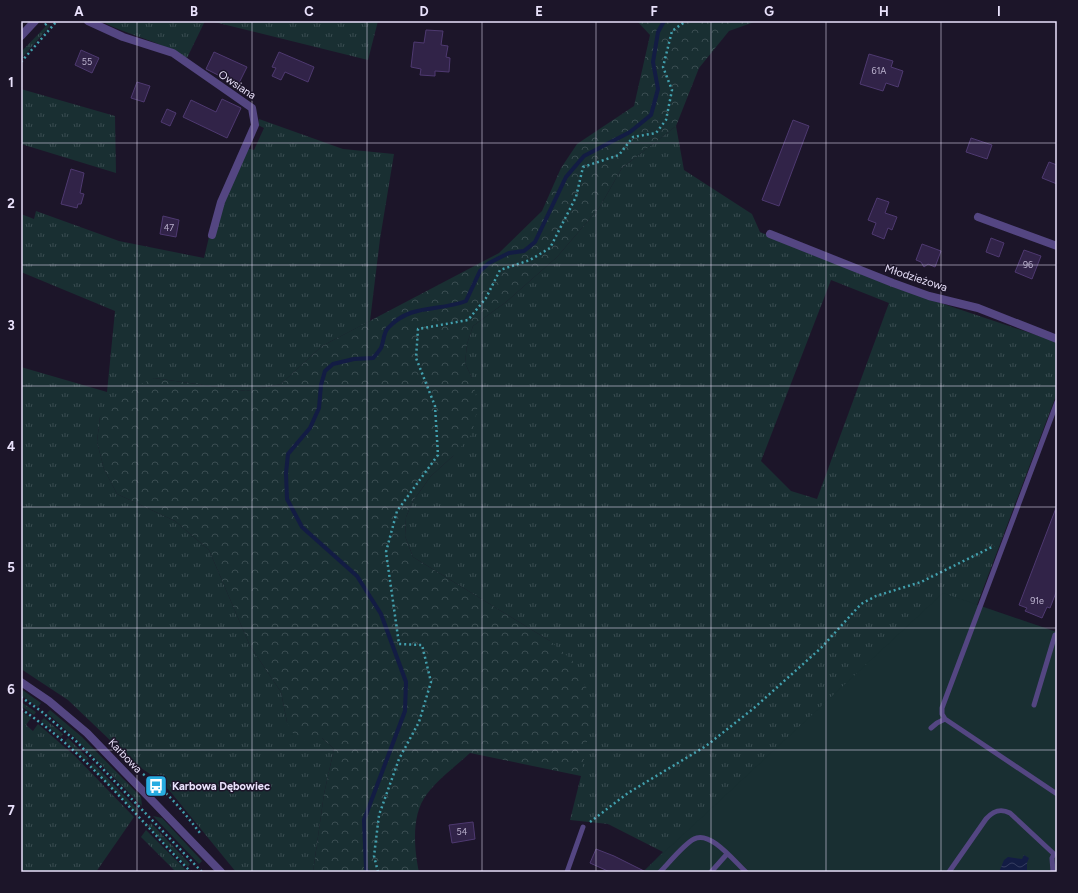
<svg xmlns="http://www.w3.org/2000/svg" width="1078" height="893" font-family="Figtree,sans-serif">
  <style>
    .grass { fill: url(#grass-tufts); fill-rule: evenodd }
    .forest { fill: url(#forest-crowns) }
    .pitch { fill: #192f32 }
    .water { fill: url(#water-waves) }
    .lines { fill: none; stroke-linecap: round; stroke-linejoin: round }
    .stream { stroke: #131c44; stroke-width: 4 }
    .building { fill: #312348; stroke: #4e3970 }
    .path { stroke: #42a0ae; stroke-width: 2.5; stroke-dasharray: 2 3; stroke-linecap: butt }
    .service { stroke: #544682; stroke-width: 5 }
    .minor { stroke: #544682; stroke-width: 8 }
    .tertiary { stroke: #544682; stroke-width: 8 }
    .grid { fill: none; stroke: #e9e1fb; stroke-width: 1; stroke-opacity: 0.55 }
    .labels { text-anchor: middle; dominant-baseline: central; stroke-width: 3; stroke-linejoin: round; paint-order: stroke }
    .number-label { font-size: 9px; fill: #bbb2ce }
    .street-label { font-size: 11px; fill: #e9e1fb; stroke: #1c1529 }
    .poi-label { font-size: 11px; font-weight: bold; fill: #e9e1fb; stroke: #1c1529; text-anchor: start }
    .neatline { fill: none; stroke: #e9e1fb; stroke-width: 1.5 }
    .grid-label { font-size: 13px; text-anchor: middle; font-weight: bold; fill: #e9e1fb }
  </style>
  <defs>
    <pattern id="grass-tufts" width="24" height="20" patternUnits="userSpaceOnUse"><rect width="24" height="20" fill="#192f32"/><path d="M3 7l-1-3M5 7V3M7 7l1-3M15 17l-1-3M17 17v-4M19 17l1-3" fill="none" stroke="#3a4d51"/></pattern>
    <pattern id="forest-crowns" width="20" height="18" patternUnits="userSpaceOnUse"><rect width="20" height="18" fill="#192f32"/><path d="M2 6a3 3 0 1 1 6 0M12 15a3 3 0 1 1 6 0" fill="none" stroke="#3a4d51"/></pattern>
    <pattern id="water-waves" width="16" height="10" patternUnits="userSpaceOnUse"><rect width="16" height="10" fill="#131c44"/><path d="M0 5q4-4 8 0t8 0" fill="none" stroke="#353d60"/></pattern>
  </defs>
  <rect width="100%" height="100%" fill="#1c1529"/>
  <path class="grass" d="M101,21H205L187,58C160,41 129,36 101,21Z
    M210,21H378L368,60Z
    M48,24L50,26L21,59V52Z
    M21,89L115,116L116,173L21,144Z
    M259,119L343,149L394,154L380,239L370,321L322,346L281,384L246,391L154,378L100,417L97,442L104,469L117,494L175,521L209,550L250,646L281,692L287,722L322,738L334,749L324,794L313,872H236L169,790L153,776L135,764L68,700L21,669V367L107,392L115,311L21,272V214L34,219L36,211L119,241L204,258L209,237L247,148L254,150L264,128L258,125Z
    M676,126L684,170L752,214L760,232L893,287L1057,342V393L977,605L643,872L663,852L608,824L570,820L581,776L550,641L413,557L405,536L406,517L413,501L431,476L453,456L472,378L465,363L467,344L473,326L506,302L557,257L599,208L622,168ZM831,280L889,303L817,499L791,491L761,461Z
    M21,689L41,703L38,707L21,695Z
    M21,702L36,712L34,715L21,706Z
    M50,710L82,737L141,797L142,806L75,738L47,713Z
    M21,711L31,718L26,725L33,731L38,724L75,756L134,817L96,872H21Z
    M44,718L63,734L61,737L41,721Z
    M68,738L89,759L86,761L65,741Z
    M93,763L139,811L137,814L90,766Z
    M153,816L162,818L202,861L199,864Z
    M151,823L190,864L188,867L148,826Z
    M146,830L188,872H176L141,837Z"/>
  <path class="forest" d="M637,21H757L729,31L699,68L676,126L622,168L599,208L557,257L506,302L473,326L467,344L465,363L472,378L478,405L472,434L453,456L431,476L413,501L406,517L405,536L413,557L550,641L572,660L587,689L591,718L581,776L470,753C456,766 438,779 427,794C411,814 414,849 419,872H313L324,794L334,749L322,738L297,741L287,722L281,692L250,646L209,550L175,521L117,494L104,469L97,442L100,417L117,395L154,378L246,391L281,384L322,346L499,253L542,211L561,168L577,144L634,106L650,35Z"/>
  <path class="pitch" d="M943,593L1057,632V872H643Z"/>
  <path class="water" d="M1024,855L1029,858L1027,863V872H999L1004,860L1008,857L1022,859Z"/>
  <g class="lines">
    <path class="stream" d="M368,872L366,869L364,820L405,711L406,682L381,614L357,576L302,527L287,499L286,473L288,454L310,428L319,408L321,385L325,371L333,364L354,359L373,358C376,355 379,351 381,348C384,342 383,333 388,328C411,303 438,312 466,301L480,271L489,263L509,253L524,251L535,242L566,177L584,156L630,132L651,115L658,89L653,62L658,32L664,21"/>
  </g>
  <path class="building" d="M426,30L443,31L441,45L448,46L446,57L450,58L449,72L435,71V76L420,75L421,69L411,67L414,42L424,43Z
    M81,50L99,58L92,73L75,65Z
    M214,52L247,67L238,85L206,69Z
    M279,52L314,67L308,82L285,72L281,80L272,76L276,68L272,67Z
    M869,54L893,61L891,67L903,71L898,87L886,83L883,91L860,84Z
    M137,82L150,86L144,102L131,98Z
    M222,99L241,108L227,138L183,117L191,100L216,112Z
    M167,109L176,113L170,126L161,122Z
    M793,120L809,126L779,206L762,200Z
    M971,138L992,145L987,159L966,152Z
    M1049,162L1057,165V184L1042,178Z
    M71,169L84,173L80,193L84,194L81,204H78L77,208L61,204Z
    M877,198L889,202L885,213L897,217L892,230L888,228L884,239L872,234L876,223L868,220Z
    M163,216L179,220L176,237L160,234Z
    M991,238L1004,243L999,257L986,252Z
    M922,244L941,251L935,267L928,264L924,267L921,262L916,260Z
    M1024,250L1041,256L1032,279L1015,272Z
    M1056,508L1057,590L1050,608L1047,607L1042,618L1025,611L1027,608L1019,605Z
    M473,822L475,839L452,843L449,825Z
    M596,849L614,856L646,872H610L590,863Z"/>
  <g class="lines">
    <path class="path" d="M45,25L49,21
      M21,62L57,21
      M21,697L41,711L77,742L202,872
      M21,709C86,752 136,817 191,872
      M143,774C166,790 183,811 200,833
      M590,822L628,793L706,746L754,708L821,648L861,604L876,596L921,582L994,546
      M378,872L374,856L379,815L399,759L419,722L431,682L422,645L399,644L386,552L397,511L438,455L435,406L416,358L418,329L468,320L486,298L500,270L530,260L550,248L576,197L583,167L619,155L633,137L656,133L666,120L672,90L663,67L672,31L686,21"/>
    <path class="service" d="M1057,402L942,708V714L945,719L1057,794
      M1034,705L1055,635L1057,636
      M931,728L937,723L945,719
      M567,872L583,827
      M660,872C668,864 684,844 694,839C710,830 734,861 746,872
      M711,872L727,854
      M949,872L986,819C993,811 1000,808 1010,813L1054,854L1052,858L1053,872"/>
    <path class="minor" d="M88,21L123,37L173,53L252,108L255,125L221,202L212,235
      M978,217L1057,246
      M770,234L893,283L929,296L978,308L1057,339"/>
    <path class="tertiary" d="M21,36L35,21
      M21,682L49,701L87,733L221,872"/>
  </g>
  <path class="grid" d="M137,21V872M252,21V872M367,21V872M482,21V872M596,21V872M711,21V872M826,21V872M941,21V872M21,143H1057M21,265H1057M21,386H1057M21,507H1057M21,628H1057M21,750H1057"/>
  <defs>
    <g id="bus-square" transform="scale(1.15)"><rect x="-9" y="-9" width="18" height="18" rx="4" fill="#27ace1" stroke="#1c1529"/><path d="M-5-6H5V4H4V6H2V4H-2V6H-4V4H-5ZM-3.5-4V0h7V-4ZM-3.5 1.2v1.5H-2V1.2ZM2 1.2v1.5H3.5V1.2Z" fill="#fff"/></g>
  </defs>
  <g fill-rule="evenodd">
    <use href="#bus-square" x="156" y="786"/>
  </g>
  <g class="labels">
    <g class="number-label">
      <text x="87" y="61">55</text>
      <text x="879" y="70">61A</text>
      <text x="169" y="227">47</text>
      <text x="1028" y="264">96</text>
      <text x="1037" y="600">91e</text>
      <text x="462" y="831">54</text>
    </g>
    <g class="street-label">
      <text transform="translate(237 85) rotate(34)">Owsiana</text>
      <text transform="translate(916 278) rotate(18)">Młodzieżowa</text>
      <text transform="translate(125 756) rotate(46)">Karbowa</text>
    </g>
    <g class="poi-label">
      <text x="172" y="786">Karbowa Dębowiec</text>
    </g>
  </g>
  <rect width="1078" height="893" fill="none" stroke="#1c1529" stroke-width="44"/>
  <rect x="22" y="22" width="1034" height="849" class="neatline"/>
  <g class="grid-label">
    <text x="79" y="16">A</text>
    <text x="194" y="16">B</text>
    <text x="309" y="16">C</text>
    <text x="424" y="16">D</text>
    <text x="539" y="16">E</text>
    <text x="654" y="16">F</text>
    <text x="769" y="16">G</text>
    <text x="884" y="16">H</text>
    <text x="999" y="16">I</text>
    <text x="11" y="87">1</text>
    <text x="11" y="208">2</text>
    <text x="11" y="330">3</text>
    <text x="11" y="451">4</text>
    <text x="11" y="572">5</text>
    <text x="11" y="694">6</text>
    <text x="11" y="815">7</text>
  </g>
</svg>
